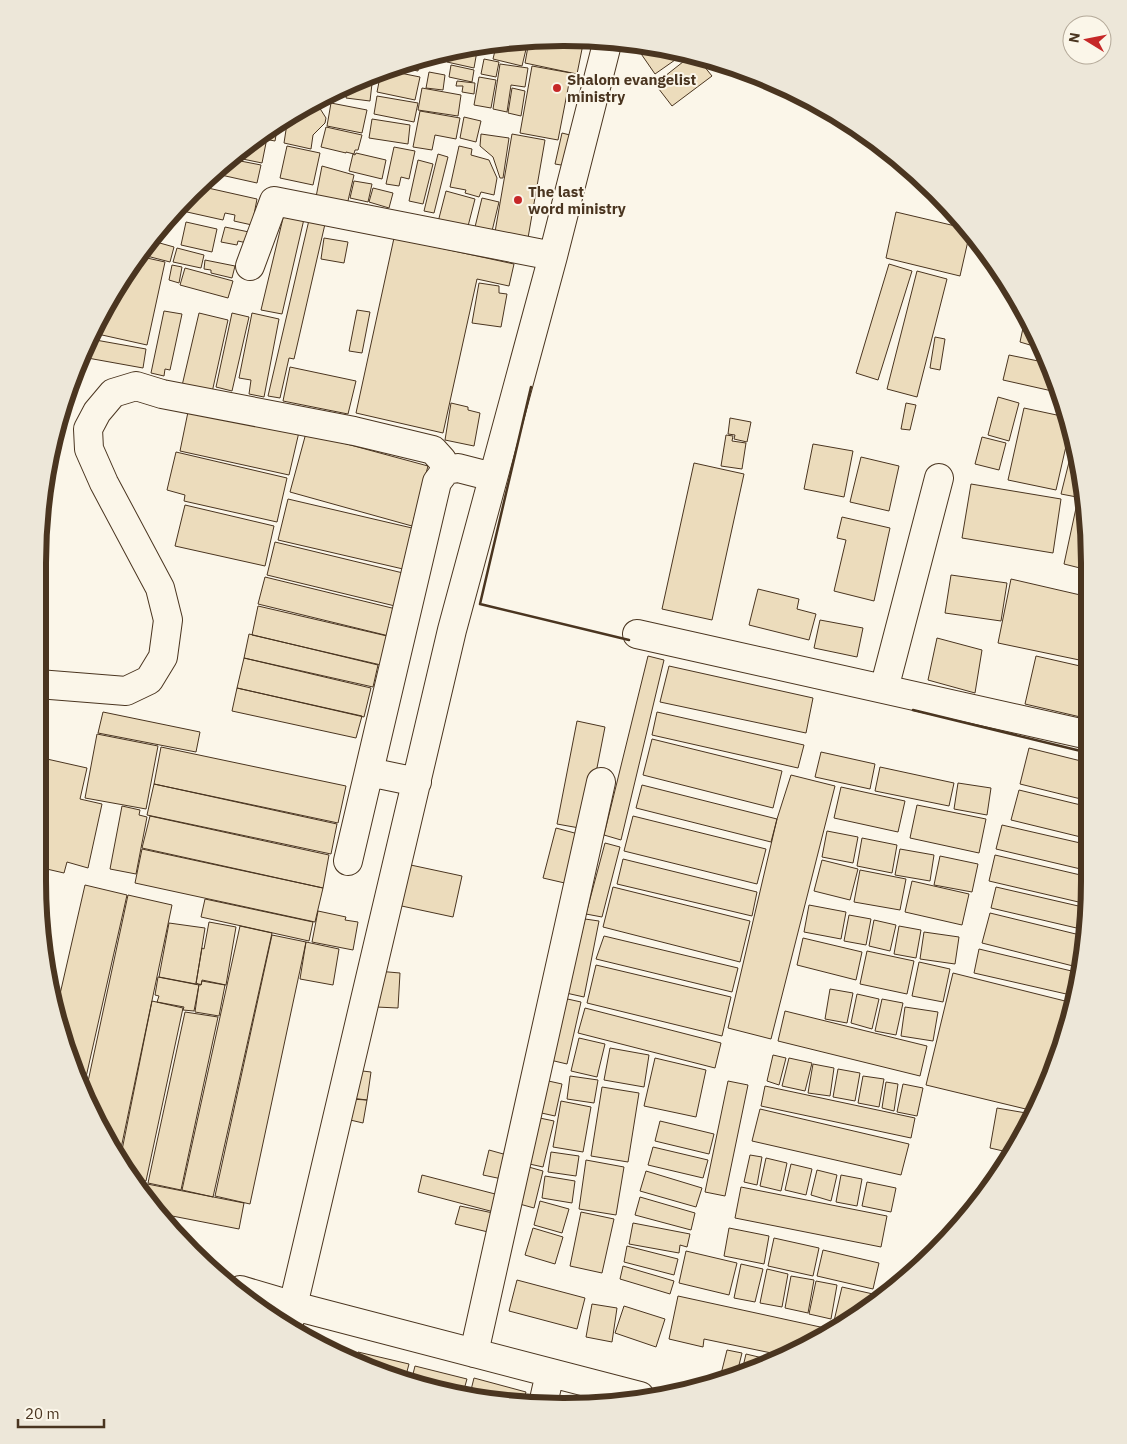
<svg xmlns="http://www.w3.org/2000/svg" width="1127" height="1444" font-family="'IBM Plex Sans',sans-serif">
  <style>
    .building { fill: #ecdcbc; stroke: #4a3520 }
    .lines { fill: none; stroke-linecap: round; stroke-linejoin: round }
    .minor-casing { stroke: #4a3520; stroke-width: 30 }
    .minor { stroke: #fbf6e9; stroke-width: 28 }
    .wall { stroke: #4a3520; stroke-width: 2.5 }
    .poi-dot { fill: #c62828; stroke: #fbf6e9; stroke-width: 2 }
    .labels { text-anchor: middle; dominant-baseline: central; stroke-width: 4; stroke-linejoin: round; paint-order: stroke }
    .poi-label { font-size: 15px; font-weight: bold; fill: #4a3520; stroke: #fbf6e9; text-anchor: start }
    .rim { fill: none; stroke: #4a3520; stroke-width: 6 }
  </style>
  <rect width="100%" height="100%" fill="#fbf6e9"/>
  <path class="building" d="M584,39L577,74L525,63L529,41Z
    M512,41L527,45L522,66L493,59L497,42Z
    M495,42L494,49L483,47L484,45Z
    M635,45L685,53L655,74Z
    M465,49L477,51L474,68L447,62L448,53Z
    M693,54L695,55L712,76L672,106L655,84Z
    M420,59L418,71L392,66H394Z
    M484,59L499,62L496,77L481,74Z
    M500,64L528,68L525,87L511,85L507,112L493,109Z
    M451,65L474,70L472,82L449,77Z
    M532,66L571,73L558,140L520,133Z
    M385,70L420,77L415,100L377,92L381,72Z
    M429,72L445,75L443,90L426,88Z
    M373,75L370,101L346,98L348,86Z
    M479,77L496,80L491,108L474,105Z
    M457,81L475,83L474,94L462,92L463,86H456Z
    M422,88L461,95L458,116L418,110Z
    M512,88L525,91L521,116L508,113Z
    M377,96L418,103L414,122L374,114Z
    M331,103L367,110L362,133L327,126Z
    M307,105L319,107L326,118L325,123L313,135L311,149L284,143L288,117Z
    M420,111L460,118L456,139L435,135L432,150L413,147Z
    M464,117L481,121L476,142L460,138Z
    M372,119L410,125L408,144L369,138Z
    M278,124L275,141L259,138Z
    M326,127L362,135L358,150H355L354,154L346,152V153L321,147Z
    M562,133L574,136L567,166L555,164Z
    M481,134L509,138L503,178H500L493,157L480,146Z
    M512,134L545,140L528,238L495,232Z
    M255,141L266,143L262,163L233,157L244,149L251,150L253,142Z
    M287,146L320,153L313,185L280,178Z
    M459,146L472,149L471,155L489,160L497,178L494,195L481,192L479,197L465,193L466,190L450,187Z
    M394,147L415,151L409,179L401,177L399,186L386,184Z
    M356,153L386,160L382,179L349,171L353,154L355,155Z
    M438,154L448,157L434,213L424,211Z
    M230,159L261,165L257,183L212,173Z
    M418,160L433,164L423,204L409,201Z
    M322,166L354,175L347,205L316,197Z
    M354,181L372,184L368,202L350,198Z
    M199,186L257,199L252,225L234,221L235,215L225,213L223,220L187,212L190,196Z
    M373,188L393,193L389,208L369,202Z
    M446,191L475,199L467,230L438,222Z
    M482,198L499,202L492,231L475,227Z
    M896,212L968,229L970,232L960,276L886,258Z
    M284,214L304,219L282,314L261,310Z
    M309,220L325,224L294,359L289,358L280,398L268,396Z
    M186,222L217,229L212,252L181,245Z
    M225,227L249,232L247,243L238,241L237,245L221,242Z
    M324,238L348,242L344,263L321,259Z
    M394,238L514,264L509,286L477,279L443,433L356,413Z
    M149,240L174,247L170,262L139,254Z
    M177,248L204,255L201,268L173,262Z
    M138,256L165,262L147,345L93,333L108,301Z
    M205,260L235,266L232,278L211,273V270L204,269Z
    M889,264L912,271L878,380L856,373Z
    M172,265L182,267L179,283L169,280Z
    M185,268L233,281L228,298L180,285Z
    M917,271L947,279L917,397L887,389Z
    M479,283L499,286V293L507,294L501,327L472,323Z
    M357,310L370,312L362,353L349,351Z
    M164,311L182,314L170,370L165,369L164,376L151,373Z
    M199,313L228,320L211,397L181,390Z
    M232,313L249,317L232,391L216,387Z
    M252,313L279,319L264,397L249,394L251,380L239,378Z
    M1024,315H1026L1032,329L1022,327Z
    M1023,328L1033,331L1040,348L1020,342Z
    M935,337L945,339L940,370L930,368Z
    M90,339L146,349L143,368L82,357Z
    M1009,355L1048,363L1061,393L1003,380Z
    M290,367L356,381L348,414L283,401Z
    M998,397L1019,403L1009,441L988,435Z
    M451,403L468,407V410L480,413L474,446L445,440Z
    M906,403L916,405L910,430L901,429Z
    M189,407L299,432L289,475L180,451Z
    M1024,408L1066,417L1069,433L1056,490L1008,480Z
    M730,418L751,422L747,442L734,439L735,435L728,434Z
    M306,433L428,466L412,526L290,492Z
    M726,435L733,436L732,441L746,443L742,469L721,466Z
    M982,437L1006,443L999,470L975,464Z
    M813,444L853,451L844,497L804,489Z
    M176,452L287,478L277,522L184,501L185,495L167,490Z
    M861,457L899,466L889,511L850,502Z
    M1069,462L1075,463L1082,498L1061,494Z
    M694,463L744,474L712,620L662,609Z
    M971,484L1061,499L1053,553L962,538Z
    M288,499L412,528L403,569L278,540Z
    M185,505L274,526L265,566L175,546Z
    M1076,508L1085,510L1088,529V570L1064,564Z
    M842,517L890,528L874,601L834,591L846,540L837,538Z
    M275,542L403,573L395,606L267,575Z
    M951,575L1007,583L1001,621L945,613Z
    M265,577L396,609L389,636L258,604Z
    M1011,579L1089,597V662L998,643Z
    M758,589L799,599L797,609L816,614L809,640L749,625Z
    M258,606L387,636L381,665L252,635Z
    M820,620L863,628L857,657L814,648Z
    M249,634L378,665L373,687L244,658Z
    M937,638L982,650L975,693L928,680Z
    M648,656L664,660L621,840L604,835Z
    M1036,656L1089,668V719L1025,704Z
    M244,658L371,688L364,717L237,688Z
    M669,666L813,698L806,733L660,702Z
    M237,688L362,716L356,738L232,711Z
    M103,712L200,732L196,752L98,733Z
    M657,712L804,745L798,768L652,735Z
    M577,721L605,727L585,829L557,824Z
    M97,734L158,746L146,809L85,798Z
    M652,739L782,771L773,808L643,775Z
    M161,747L346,786L338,823L154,784Z
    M1029,748L1089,763V801L1020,784Z
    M821,752L875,764L870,789L815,777Z
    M38,757L87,768L80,799L102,804L88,868L67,862L64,873L38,867Z
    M880,767L954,783L949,806L875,791Z
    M791,775L835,786L771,1039L728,1028L777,819Z
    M958,783L991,788L987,815L954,809Z
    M154,784L337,824L331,854L147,815Z
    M642,785L777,819L771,842L636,808Z
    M841,787L905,801L898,832L834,818Z
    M1019,790L1089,807V839L1011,820Z
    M917,805L986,819L979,853L910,838Z
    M122,806L140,810L139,815L147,817L136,874L110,869Z
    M150,816L329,855L323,888L142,848Z
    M633,816L766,849L757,884L624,851Z
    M1002,825L1089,845V871L996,849Z
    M556,828L582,835L569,884L543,878Z
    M827,831L858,837L853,863L822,857Z
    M862,838L897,845L892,873L857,866Z
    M605,843L620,847L602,917L586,914Z
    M142,849L323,888L315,922L135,883Z
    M900,849L934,855L930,881L895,875Z
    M995,855L1089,877L1087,904L989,881Z
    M940,856L978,864L972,892L934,885Z
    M623,859L757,892L752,916L617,884Z
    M822,860L858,869L850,900L814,891Z
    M406,864L462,876L453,917L397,905Z
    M860,870L906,879L900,910L854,902Z
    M912,881L969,894L962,925L905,912Z
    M85,885L127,895L84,1086L55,1016Z
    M613,887L750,921L740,962L603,927Z
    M996,887L1087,908L1085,930L991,908Z
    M128,895L172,905L119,1158L108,1144L86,1091Z
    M205,899L313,922L309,941L201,917Z
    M809,905L846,912L841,939L804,932Z
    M318,911L346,917L345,920L358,922L353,950L312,942Z
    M990,913L1084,936L1081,968L982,943Z
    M849,915L871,919L866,945L844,941Z
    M585,919L599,921L584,997L566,993Z
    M874,920L896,925L890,951L869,946Z
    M209,922L236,927L226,985L202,980L201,985L196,983L202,948L204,949Z
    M169,923L205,928L196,984L159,977Z
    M240,926L272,933L213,1197L182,1190Z
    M899,926L921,930L916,958L894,954Z
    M924,932L959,937L955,964L920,959Z
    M272,935L306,942L250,1204L215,1196Z
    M604,936L738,968L732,992L596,959Z
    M803,938L862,952L856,980L797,965Z
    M306,942L339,949L333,985L300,979Z
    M979,949L1080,973L1075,996L974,973Z
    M867,951L914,961L907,994L860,984Z
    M919,962L950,969L943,1002L912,996Z
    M596,965L731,997L722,1036L587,1003Z
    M377,971L400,973L398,1008L376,1007Z
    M953,973L1073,1003L1050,1082L1034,1111L926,1085Z
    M158,977L199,985L194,1011L183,1010L184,1007L157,1002L159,996L155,995Z
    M202,981L225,985L219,1016L195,1012L199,984L201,985Z
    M830,989L853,993L847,1023L825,1019Z
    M857,994L879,999L872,1029L851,1023Z
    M563,998L581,1002L567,1064L550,1060Z
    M882,999L903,1003L896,1035L875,1031Z
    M152,1001L183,1008L146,1181L135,1179L120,1160Z
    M905,1007L938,1012L933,1041L901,1036Z
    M585,1008L721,1043L715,1068L578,1033Z
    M785,1011L927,1046L920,1076L778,1041Z
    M185,1012L218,1017L181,1190L148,1183Z
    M579,1038L605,1044L597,1077L571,1071Z
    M610,1048L649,1055L644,1087L604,1080Z
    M773,1055L786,1058L779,1085L767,1081Z
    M655,1058L706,1070L696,1117L644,1106Z
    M789,1058L812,1063L805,1091L782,1086Z
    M813,1064L834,1068L830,1096L808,1093Z
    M838,1069L860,1073L855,1101L833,1097Z
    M354,1070L371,1072L367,1100L351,1098Z
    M570,1076L598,1080L594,1103L567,1099Z
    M863,1076L884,1079L879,1107L858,1103Z
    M544,1080L562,1084L555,1116L537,1112Z
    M728,1081L748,1085L725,1196L705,1192Z
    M886,1082L898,1084L894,1111L882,1108Z
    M903,1084L923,1088L917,1116L897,1112Z
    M765,1086L915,1118L911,1138L761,1106Z
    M602,1087L639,1093L628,1162L591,1156Z
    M350,1099L367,1100L363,1123L346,1119Z
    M561,1101L591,1107L583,1152L553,1147Z
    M997,1108L1032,1114L1012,1153L990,1148Z
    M760,1109L909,1144L901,1175L752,1141Z
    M535,1117L554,1121L543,1167L525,1163Z
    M660,1121L714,1134L709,1154L655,1141Z
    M653,1147L708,1160L703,1178L648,1165Z
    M489,1150L507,1155L502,1179L483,1175Z
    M551,1152L579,1156L576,1176L548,1172Z
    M750,1155L762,1157L757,1185L744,1182Z
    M766,1158L787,1163L781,1191L760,1186Z
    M586,1160L624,1167L616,1215L579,1209Z
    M791,1164L812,1169L806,1195L785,1190Z
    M525,1166L543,1171L534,1208L516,1203Z
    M817,1170L837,1175L831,1201L811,1195Z
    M646,1171L702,1188L696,1207L640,1191Z
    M422,1175L499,1195L494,1212L418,1192Z
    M841,1175L862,1179L857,1206L836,1202Z
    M545,1176L575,1181L572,1203L542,1198Z
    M137,1182L244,1203L239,1229L162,1214Z
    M867,1182L896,1188L891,1212L862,1206Z
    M741,1187L887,1216L881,1247L735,1218Z
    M640,1197L695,1213L691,1230L635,1215Z
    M540,1201L569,1209L562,1233L534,1225Z
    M460,1206L493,1213L488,1232L455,1224Z
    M581,1212L614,1219L602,1273L570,1266Z
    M633,1223L690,1234L687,1247L680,1245L679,1253L629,1244Z
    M533,1228L563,1237L555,1264L525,1255Z
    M729,1228L769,1236L764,1264L724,1256Z
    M774,1238L819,1248L813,1276L768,1266Z
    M627,1246L678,1259L674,1275L624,1262Z
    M823,1250L879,1263L873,1289L817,1276Z
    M686,1251L737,1263L729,1295L679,1283Z
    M741,1264L763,1269L755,1302L734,1298Z
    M623,1266L674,1281L670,1294L620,1279Z
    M767,1269L788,1274L782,1307L760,1303Z
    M791,1276L814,1280L808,1313L785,1308Z
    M517,1280L585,1298L577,1329L509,1311Z
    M816,1281L837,1285L831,1319L809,1314Z
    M842,1287L873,1294L871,1302L844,1323L834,1321Z
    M678,1296L834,1330L827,1336L781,1355L704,1339L703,1347L669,1339Z
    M592,1304L617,1308L612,1342L586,1337Z
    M624,1306L665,1319L656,1347L615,1333Z
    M316,1342L353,1352L352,1357Z
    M727,1350L742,1353L737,1373L723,1379L720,1378Z
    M358,1352L409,1364L405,1379L356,1359Z
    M746,1354L767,1359V1361L742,1371Z
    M415,1366L467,1379L463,1393L428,1389L411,1382Z
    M474,1378L526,1392L523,1401L470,1394Z"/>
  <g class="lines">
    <g class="minor-casing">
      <path id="minor" d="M250,266L274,201L553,256
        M637,634L1089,735
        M38,684L126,691L149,680L163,657L168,620L160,588L104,483L89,449L88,429L97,412L113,393L136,386L162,394L354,431L433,450L442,460L446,470
        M884,689L939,478
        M369,772L417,782
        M348,861L437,482L446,470L458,468L493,477
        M240,1290L294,1306L640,1396
        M288,1327L452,630L553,256L608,40
        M474,1353L601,782
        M543,1404L550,1373"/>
    </g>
    <use href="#minor" class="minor"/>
    <path class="wall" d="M531,387L480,604L629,640
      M913,710L1089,753"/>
  </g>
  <g class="poi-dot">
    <circle cx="557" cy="88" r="5"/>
    <circle cx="518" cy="200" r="5"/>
  </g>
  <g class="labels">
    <g class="poi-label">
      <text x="567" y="79">Shalom evangelist<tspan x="567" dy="17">ministry</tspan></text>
      <text x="528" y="191">The last<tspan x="528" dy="17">word ministry</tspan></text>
    </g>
  </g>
  <path d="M0 0H1127V1444H0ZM563 46H564A517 517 0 0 1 1081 563V881A517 517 0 0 1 564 1398H563A517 517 0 0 1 46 881V563A517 517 0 0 1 563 46Z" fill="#ede7d9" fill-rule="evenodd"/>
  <path class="rim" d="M563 46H564A517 517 0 0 1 1081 563V881A517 517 0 0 1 564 1398H563A517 517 0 0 1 46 881V563A517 517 0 0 1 563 46Z"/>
  <g transform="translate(1087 40) rotate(280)"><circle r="24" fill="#fbf6e9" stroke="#b4a999"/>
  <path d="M0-4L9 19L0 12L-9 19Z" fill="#c62828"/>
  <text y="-8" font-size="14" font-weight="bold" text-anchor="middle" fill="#4a3520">N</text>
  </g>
  <path d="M18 1419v8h86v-8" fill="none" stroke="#4a3520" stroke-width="2.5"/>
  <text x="25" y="1419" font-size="15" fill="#4a3520" stroke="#fbf6e9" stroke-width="4" paint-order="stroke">20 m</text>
</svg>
